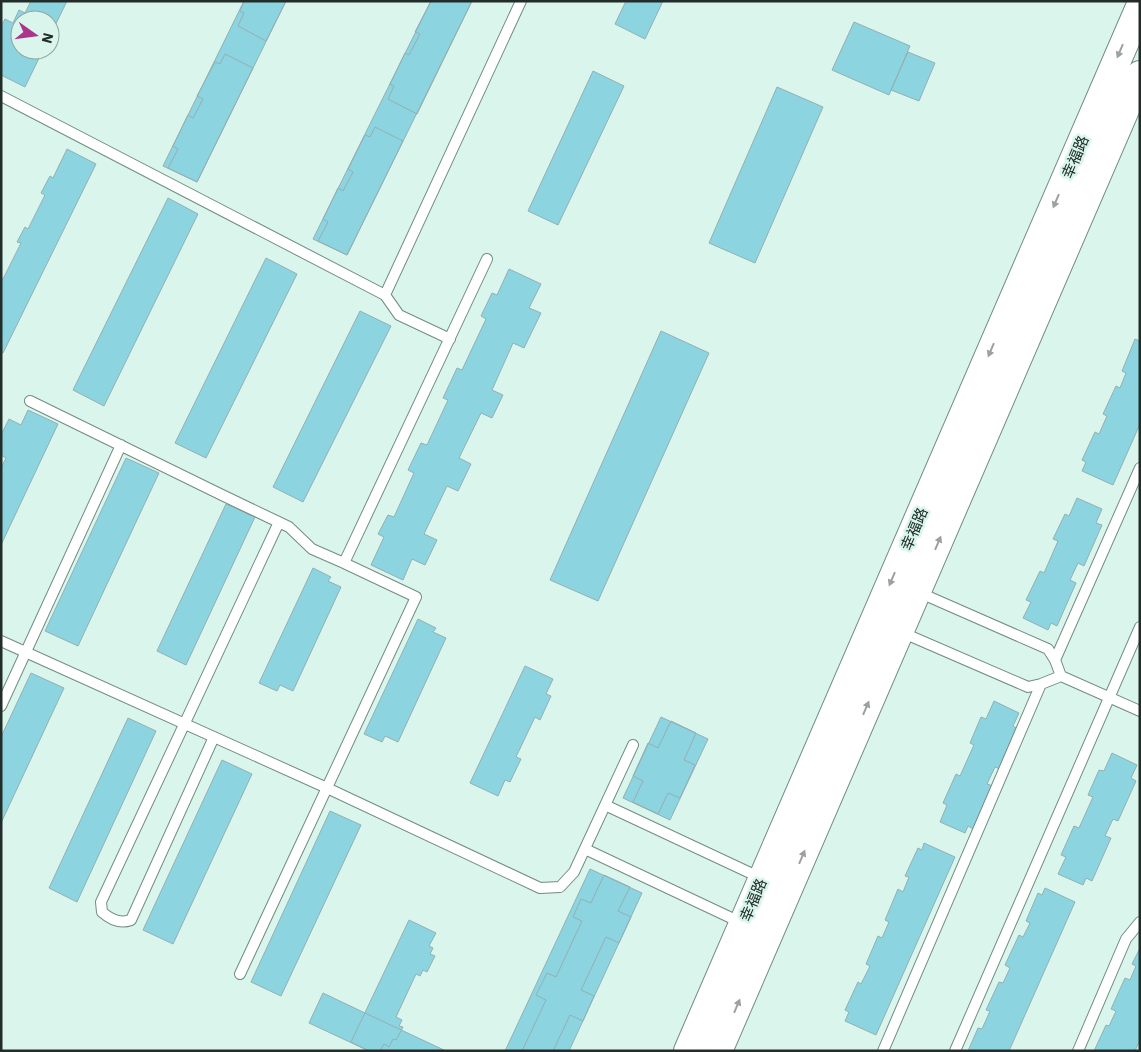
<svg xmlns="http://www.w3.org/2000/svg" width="1141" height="1052" font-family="'IBM Plex Sans','Noto Sans SC',sans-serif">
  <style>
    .building { fill: #8cd4df; stroke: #93b0b4 }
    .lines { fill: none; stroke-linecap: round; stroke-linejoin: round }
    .lane-casing { stroke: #728c84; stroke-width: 12 }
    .secondary-casing { stroke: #728c84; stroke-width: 30 }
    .lane { stroke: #fff; stroke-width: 10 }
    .secondary { stroke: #fff; stroke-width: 28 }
    .oneway { fill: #9ca09f }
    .labels { text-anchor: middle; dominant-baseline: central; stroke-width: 5; stroke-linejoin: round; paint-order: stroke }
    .street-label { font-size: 15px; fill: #222d2a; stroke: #d9f5ec }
  </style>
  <rect width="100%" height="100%" fill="#d9f5ec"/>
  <path class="building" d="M31,1H67L50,36V20H20V50H43L25,87L1,75V27L5,19L13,23L19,10L25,13Z
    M244,1H286L197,182L163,166Z
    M244,1H286L266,41L238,26L244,13L240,11Z
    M431,1H472L417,114L388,99L394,86L390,84L405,53L409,55L420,34L415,32Z
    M431,1H472L347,255L313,239Z
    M626,1H663L645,39L615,24Z
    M854,22L910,46L889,95L832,70Z
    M908,52L935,63L919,101L891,90Z
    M225,54L253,68L197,182L168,168L178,149L173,146L188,115L193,118L203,99L197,96L215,62L220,64Z
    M593,71L624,86L558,225L528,211Z
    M777,87L823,107L755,263L709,243Z
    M375,127L403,141L347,255L318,241L328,222L323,219L338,188L343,191L353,172L348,169L365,135L370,137Z
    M67,149L96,164L3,353H1V278L3,279L21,243L17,242L25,227L28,229L45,195L41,193L50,176L53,178Z
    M168,198L198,214L104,406L73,390Z
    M266,258L297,274L206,458L175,443Z
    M509,269L541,284L529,308L541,313L524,348L513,343L492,390L503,395L492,418L481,413L459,458L471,464L458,491L447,486L424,534L437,540L425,565L412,559L403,580L371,565L384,537L378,534L388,515L394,517L414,473L408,470L421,443L427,445L448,400L443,398L457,368L462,370L486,319L481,316L492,293L497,295Z
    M360,311L391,326L303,502L273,487Z
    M661,331L709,353L598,601L550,580Z
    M1135,339L1140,341V424L1113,485L1082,471L1086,462L1082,460L1095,432L1099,434L1107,416L1103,414L1116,386L1120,388L1126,373L1122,371Z
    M28,410L58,424L1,545V468L6,458L1,455V435L9,419L21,425Z
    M126,458L159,473L78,646L45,631Z
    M1077,498L1102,509L1096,523L1102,525L1084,566L1078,563L1070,580L1076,583L1057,626L1051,623L1048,630L1023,618L1031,602L1026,600L1040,571L1044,573L1058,541L1053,539L1065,514L1069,516Z
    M226,504L255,517L186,665L157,651Z
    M313,568L331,577L328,581L341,587L293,691L280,685L277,691L259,683Z
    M418,619L436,628L433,632L446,638L398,742L385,736L382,742L364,734Z
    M525,666L553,679L546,694L551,696L540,720L535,717L516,757L521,759L510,782L505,780L498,796L470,783Z
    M31,673L64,688L1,823V737Z
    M994,701L1019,713L1013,726L1018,729L1000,769L995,767L987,784L993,786L973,829L968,826L965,833L940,822L947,805L943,803L956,774L960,776L974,745L970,743L981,717L986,719Z
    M661,717L708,739L670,820L623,798Z
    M128,718L156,731L77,902L49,888Z
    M671,721L696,733L684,760L695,765L680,798L668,793L658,814L633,802L643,781L633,776L648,743L658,748Z
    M1112,753L1137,765L1131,778L1136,781L1118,821L1113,819L1105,836L1111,838L1092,881L1086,878L1083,885L1058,874L1066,857L1061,855L1074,826L1079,828L1093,797L1088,795L1099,770L1104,771Z
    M222,760L252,774L173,944L143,930Z
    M330,811L361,825L281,996L251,982Z
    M924,843L955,857L876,1035L845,1021L849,1012L845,1010L858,982L861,984L870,966L866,964L878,936L882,938L889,922L885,920L898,889L903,892L909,877L905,876L918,848L922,850Z
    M590,869L642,893L569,1051H505Z
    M604,875L630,887L618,911L631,917L619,943L606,937L581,990L594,996L583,1021L570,1015L553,1051H522L546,1000L536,995L547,973L556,977L582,921L573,917L581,899L591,903Z
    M1045,888L1075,902L1009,1051H968L978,1028L982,1029L990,1011L986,1010L999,982L1003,983L1010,968L1005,965L1019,935L1023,937L1030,923L1026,921L1038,893L1042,895Z
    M409,920L436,933L429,946L433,948L430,954L435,956L427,972L423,970L420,976L416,974L396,1017L402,1020L399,1026L403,1027L396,1040L393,1039L389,1047L384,1044L380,1051H369L351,1042Z
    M1140,948V1040L1135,1051H1094L1106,1025L1109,1026L1116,1011L1111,1009L1125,978L1130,980L1136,966L1132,964Z
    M323,993L365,1013L446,1051H369L309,1023Z"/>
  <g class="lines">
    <g class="lane-casing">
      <path id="lane" d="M1,96L385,295L399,315L450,339
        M385,295L521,1
        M30,401L222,495L289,527L312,549L344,563L487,259
        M901,632L1028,687L1041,684L1061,676L1055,660L1048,649L918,592
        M1,641L327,788L540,888L560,887L574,872L633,745
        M1055,660L1140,468
        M1061,676L1140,711
        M1,706L121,445
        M214,737L131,920C120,924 111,920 102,912L101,902L279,522
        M605,805L761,878
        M585,849L742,923
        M240,974L416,597L344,563
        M883,1051L1041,684
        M955,1051L1140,627
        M1078,1051L1126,939L1140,922"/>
    </g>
    <g class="secondary-casing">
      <path id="secondary" d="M688,1051L1140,7
        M718,1051L1140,75"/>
    </g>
    <use href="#lane" class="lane"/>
    <use href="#secondary" class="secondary"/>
  </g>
  <defs><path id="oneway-solid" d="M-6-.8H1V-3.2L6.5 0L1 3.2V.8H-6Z" transform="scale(1.25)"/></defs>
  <g class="oneway">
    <use href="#oneway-solid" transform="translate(1120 51) rotate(113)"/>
    <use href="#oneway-solid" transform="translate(1056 201) rotate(113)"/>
    <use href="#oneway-solid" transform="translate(991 350) rotate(113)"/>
    <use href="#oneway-solid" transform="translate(938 543) rotate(-67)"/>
    <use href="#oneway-solid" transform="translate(892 579) rotate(113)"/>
    <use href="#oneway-solid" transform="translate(866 708) rotate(-67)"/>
    <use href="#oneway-solid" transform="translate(802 857) rotate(-67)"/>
    <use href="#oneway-solid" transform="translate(737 1006) rotate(-67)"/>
  </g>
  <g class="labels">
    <g class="street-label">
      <text transform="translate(1075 157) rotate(-67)">幸福路</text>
      <text transform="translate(914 529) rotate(-67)">幸福路</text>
      <text transform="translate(753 900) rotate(-67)">幸福路</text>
    </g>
  </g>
  <rect width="1141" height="1052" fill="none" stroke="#222d2a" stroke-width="5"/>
  <g transform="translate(35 35) rotate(104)"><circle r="24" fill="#d9f5ec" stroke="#90a59e"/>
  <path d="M0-4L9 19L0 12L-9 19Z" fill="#ac348a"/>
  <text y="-8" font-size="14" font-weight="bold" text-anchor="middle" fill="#222d2a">N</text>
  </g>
</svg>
